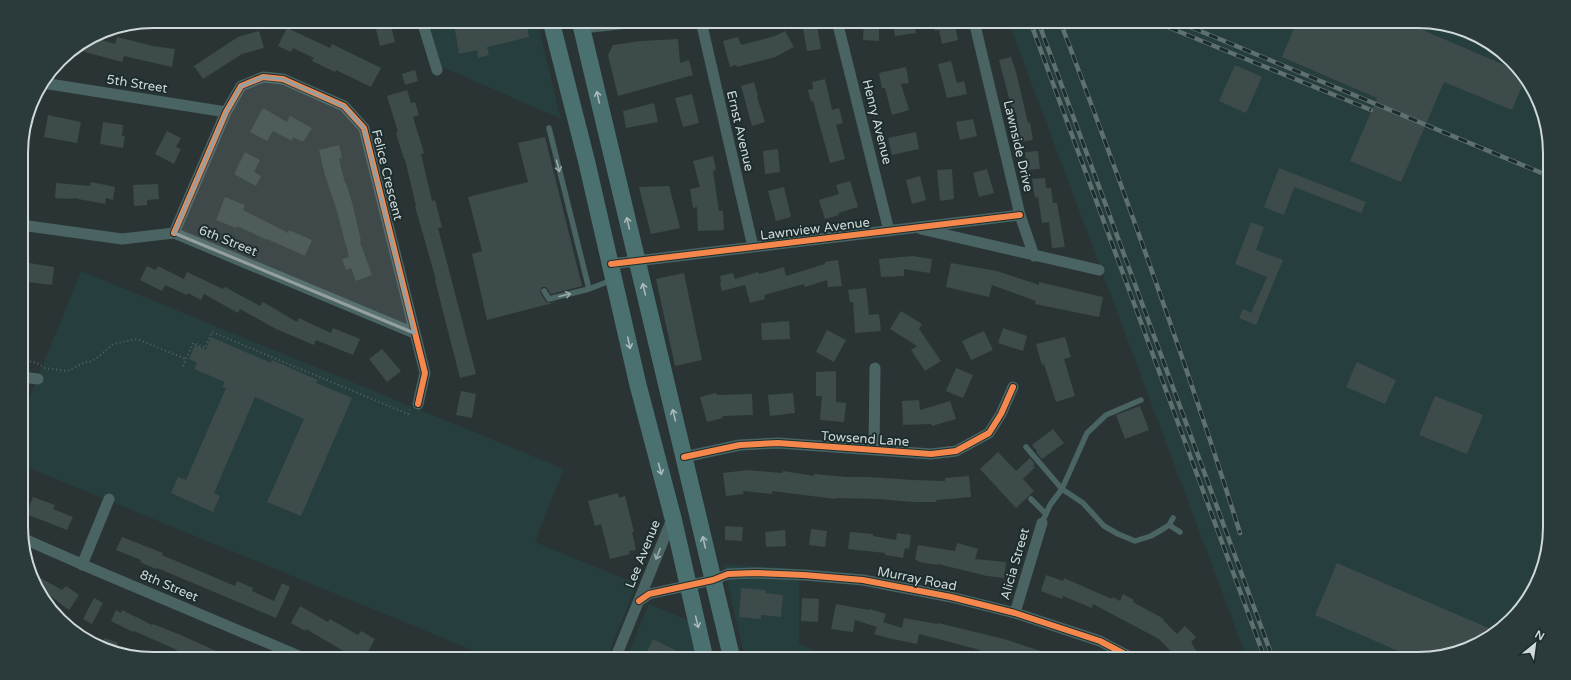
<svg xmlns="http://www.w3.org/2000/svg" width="1571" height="680" font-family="'Varela Round',sans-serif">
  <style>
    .built { fill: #273e3e }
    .building { fill: #3e4b4b }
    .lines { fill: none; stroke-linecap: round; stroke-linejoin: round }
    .path { stroke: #536666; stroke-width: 2; stroke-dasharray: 1 3; stroke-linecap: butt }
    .service { stroke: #4a6464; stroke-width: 5.5 }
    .minor { stroke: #4a6464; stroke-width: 11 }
    .primary { stroke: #4a7070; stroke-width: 17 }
    .rail-casing { stroke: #5e7070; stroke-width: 4.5 }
    .rail { stroke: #1d2d2d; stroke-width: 3; stroke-dasharray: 9; stroke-linecap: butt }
    .cycleway-casing { stroke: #1d2d2d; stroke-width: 8 }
    .cycleway { stroke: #f5874c; stroke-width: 6 }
    .oneway { stroke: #a8baba }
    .oneway2 { stroke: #9aaaaa }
    .marked { fill: #969f9f; fill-opacity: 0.2; stroke: #969f9f; stroke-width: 3; stroke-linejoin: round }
    .labels { text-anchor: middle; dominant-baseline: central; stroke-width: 4; stroke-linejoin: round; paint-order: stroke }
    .street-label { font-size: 13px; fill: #d0d9d9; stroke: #1d2d2d }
    .rim { fill: none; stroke: #d0d9d9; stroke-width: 2 }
  </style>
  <rect width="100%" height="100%" fill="#2a3434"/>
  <path class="built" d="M428,21H537L561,119L438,65Z
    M1008,21H1418L1468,31L1523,73L1549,136L1550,527L1540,577L1498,632L1461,652L1427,659H1247Z
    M81,271L564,469L535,542L637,584L606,659H494L22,465V416Z
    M723,564L799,569V644L834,659H745Z
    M649,604L688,620L697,659H626Z"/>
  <path class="building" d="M390,21L395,42L380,46L375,25Z
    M465,21H526L529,37L487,47L489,55L478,58L477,50L459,54L454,24Z
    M864,21H879V41L863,40Z
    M904,21H914L916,33L895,36L893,23Z
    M932,21H962V25L955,26L958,40L942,44L939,30L935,31Z
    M1297,21H1412L1411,25L1523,73L1525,79L1512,110L1444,82L1401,182L1350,161L1377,98L1282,57Z
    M817,25L821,49L807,51L803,28Z
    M287,28L330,48L332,44L381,68L371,87L336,70L335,72L312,61L314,58L293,48L291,52L278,46Z
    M259,31L264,48L242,54L203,79L194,66L238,37Z
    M785,31L794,47L775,57L737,67L736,65L730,67L723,41L738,37L741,45L775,36Z
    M92,37L115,44L117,37L153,46L175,49L172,67L124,56L122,62L74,49Z
    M678,39L680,63L689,60L693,75L618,96L608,55L613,45L641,41Z
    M1011,57L1016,72L1028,123H1030L1033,140L1020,142L1016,112L1013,113L999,60Z
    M951,61L957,83L964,81L967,94L947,98L938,64Z
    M1235,65L1262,77L1246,113L1219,101Z
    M906,67L909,83L901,84L909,110L892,115L885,88H882L879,73Z
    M415,70L418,81L405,85L402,74Z
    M825,79L832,110L839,108L843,123L836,125L845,159L830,163L813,101L811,102L808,90L813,89L812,82Z
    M754,82L758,96L757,97L765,122L752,126L741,86Z
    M407,90L411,103L415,102L419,115L413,117L424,153L421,154L432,201L435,200L442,227L438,228L476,374L460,378L435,280H436L415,206H416L405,159H404L396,133L398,132L387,96Z
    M692,94L699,123L683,127L675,98Z
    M654,103L658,122L626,128L623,111Z
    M263,108L287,122L290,116L312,128L304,141H301L293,137L292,141L273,131L267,141L250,132Z
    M48,115L81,122L77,143L44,137Z
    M973,119L977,136L960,140L956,122Z
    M103,122L123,125L122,136H125L123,148L100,144Z
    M167,131L181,138L176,147L181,149L174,164L155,154Z
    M916,132L919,149L892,155L888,138Z
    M545,137L582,286L551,294L546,287H542L540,292L546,302L550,303L557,302L487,320L472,254L482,251L468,197L528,182L518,143Z
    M339,145L342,158L339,159L345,183H346L353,206L361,241L360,242L372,275L356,281L351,268L346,270L342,259L349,257L337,211L325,175L319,150Z
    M778,149L780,172L765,174L763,151Z
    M1038,151L1040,169L1027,170L1025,152Z
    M245,152L260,160L254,172L261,176L256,186L234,174Z
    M713,156L716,170L713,171L719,211H723L724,230L698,231L697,207L693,208L690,189L700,187L693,161Z
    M1279,168L1366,202L1361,213L1294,187L1284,215L1264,207Z
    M952,169L954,199L940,201L937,170Z
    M987,169L994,193L979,197L973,173Z
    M920,176L926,200L912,204L906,180Z
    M1045,178L1046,188H1051L1053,203H1057L1065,247L1052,248L1049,222L1042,223L1038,197L1035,198L1032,179Z
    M850,181L858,207L838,213L839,215L825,219L819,200L839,194L836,185Z
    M91,182L115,187L113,200L106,198L105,204L73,198V199L55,198L56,183L90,186Z
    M158,184L159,199L147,200V205L134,206L133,185Z
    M669,186L680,228L651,234L639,187Z
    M784,187L791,217L776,221L768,191Z
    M225,197L245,205L243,210L288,233L289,230L312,240L305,256L267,239V240L237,226L236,228L216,220Z
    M1251,222L1264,227L1256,250L1283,260L1256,325L1239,318L1243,309L1251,313L1267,277L1235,264Z
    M913,256L932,259L930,273L904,269V276L881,277L879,259Z
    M838,260L842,286L828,287L827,280L805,287L804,284L764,295L765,299L750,303L745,285L722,291L720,283L721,282L720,276L733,273L735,279L758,272L759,274L784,267L786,276L825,264V262Z
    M29,263L54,267L52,285L27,282Z
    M951,263L997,271L1039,285V282L1103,297L1099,317L1035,304L1036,301L992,285L989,297L946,287Z
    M147,266L156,270L158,266L184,279L187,272L223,289L225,287L260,306L263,302L297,322L299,318L331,333L333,328L360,339L353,355L316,340L314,345L276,329L240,309L238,313L204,294L201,300L188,293L187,295L165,285L162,291L140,280Z
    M684,273L702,360L675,366L656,279Z
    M866,288L869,315L879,314L881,331L855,333L853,302H850L848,290Z
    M901,311L922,324L919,329L941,361L925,371L911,350L917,346L890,329Z
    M789,321L790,339L762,340L761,323Z
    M1003,328L1027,336L1023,351L998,343Z
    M827,330L846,340L834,362L816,352Z
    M984,331L993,350L971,360L962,341Z
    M211,337L271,363L272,360L318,380L316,383L352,398L301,516L267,502L304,419L255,397L214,493L220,496L213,512L171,493L178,477L186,480L226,388L222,387L225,382L194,369L197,363L189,359L195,345L206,350Z
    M1065,337L1071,357L1064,359L1075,396L1056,402L1044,364L1042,365L1036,344Z
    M382,349L401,371L387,382L369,359Z
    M1357,362L1396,380L1385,404L1346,387Z
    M956,368L973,375L963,398L946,391Z
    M836,371V402L846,403L844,422L820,420L822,396H816V372Z
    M461,391L476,394L472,418L456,415Z
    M716,393L717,395L752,394L753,415L722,416L723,418L707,422L700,397Z
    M793,393L795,413L770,416L768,395Z
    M1435,396L1483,415L1467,454L1419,435Z
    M919,400L920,410L950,401L956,419L932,426L931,424L903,425L902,401Z
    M1140,406L1149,430L1125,439L1116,415Z
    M1053,429L1064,443L1042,459L1036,452L1037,451L1032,445Z
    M998,452L1016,471L1030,458L1035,464L1033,466L1035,467L1023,479L1034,491L1016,508L980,469Z
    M748,470L782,473L783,471L814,476V474L846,477H867L913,480L945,481V478L969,476L971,497L936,500V502H914L877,499L835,498V499L772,491V494L743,491L744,494L726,496L723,473Z
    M618,493L619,498L625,496L634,532H632L636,550L629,551L630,554L610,559L601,524L595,526L588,501Z
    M33,497L55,505L53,509L73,517L67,530L26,514Z
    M725,526L743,527L742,541L725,540Z
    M811,529L827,531L825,547L809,545Z
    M785,530L786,546L766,547L765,532Z
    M850,532L873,534V536L896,540L897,533L911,535L909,549L905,548L903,558L885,555V553L848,549Z
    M122,537L163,553L162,555L235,586L237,581L253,588L252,591L274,601L282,583L290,587L276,618L157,568L156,569L140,562L141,560L116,550Z
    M957,543L978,549L975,559L1006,562L1004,578L987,576L938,564V565L919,562V561L915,560L918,545L955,551Z
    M1337,563L1498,632L1461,652L1427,659H1417L1315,615Z
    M35,575L62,590L66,586L79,595L69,610L41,589Z
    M1046,575L1063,581L1064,578L1112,599L1113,597L1120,601L1123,594L1134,600L1133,602L1164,619L1163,620L1177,634L1185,626L1196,637L1191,642L1201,659H1178L1159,639L1093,604L1092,608L1063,596L1062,599L1041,591Z
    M741,588L766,590L765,593L783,595L781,617L761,615V619L739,617Z
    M94,598L103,603L92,624L83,619Z
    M802,598L819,599L818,622L801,621Z
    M836,604L869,610L870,609L886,614L883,622L902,628L904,618L937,624L938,623L1004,639L1059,657V659H1014L990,651L988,659H983L978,657L980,650L919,634L917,644L888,638L874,634L877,627L855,620L853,632L831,629Z
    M300,606L328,622L330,619L358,635L361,631L375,639L364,659H357L306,629L305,631L291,623Z
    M116,610L121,613L122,610L152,625L153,624L183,636L234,659H189L176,653L177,650L134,631L133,632L111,621Z
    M105,638L118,643L115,651L101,648Z
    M653,639L677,651L674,659H661L647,652Z"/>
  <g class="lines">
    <path class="path" d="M22,360L37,363L45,368L67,371L86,362H90L97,358L113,344L137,339L186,359
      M183,366L193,343L205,348L212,332L408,414L410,410"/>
    <path class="service" d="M549,128L589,289L612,280
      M544,291L549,299L589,289
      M1026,447L1062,489L1083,503L1104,526L1118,534L1135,541L1151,536L1163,529L1169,525L1173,518
      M1031,499L1046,514
      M1042,523L1050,505L1062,489L1087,433L1106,415L1141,400
      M1169,525L1180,532"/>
    <path class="minor" d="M422,21L437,70
      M701,21L753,247
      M837,21L889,231
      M974,21L1020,215L1034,256
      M582,28L647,21
      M43,83L226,112
      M21,225L122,239L174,233L414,333
      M921,229L1099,270
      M174,233L226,112L241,86L263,77L283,79L344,106L364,128L425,373L418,404
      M611,264L1020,215
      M22,377L38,379
      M874,450L875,368
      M684,457L740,445L778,443L931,454L956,451L989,433L1001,414L1013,387
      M22,538L95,570L306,659
      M82,565L109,499
      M639,601L649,594L713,580L728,574L755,573L804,575L863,580L951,597L1015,613L1100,641L1134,659
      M1015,613L1042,523
      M615,659L672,519"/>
    <path class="primary" d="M551,21L587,163L638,385L673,518L705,659
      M580,21L732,659"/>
    <g class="rail-casing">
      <path id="rail" d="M1030,21L1265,659
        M1038,21L1273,659
        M1060,21C1124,190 1186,361 1240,533
        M1153,21L1371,110
        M1176,21L1549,176"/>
    </g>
    <use href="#rail" class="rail"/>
    <g class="cycleway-casing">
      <path id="cycleway" d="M174,233L226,112L241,86L263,77L283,79L344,106L364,128L425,373L418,404
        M611,264L1020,215
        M684,457L740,445L778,443L931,454L956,451L989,433L1001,414L1013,387
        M639,601L649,594L713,580L728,574L755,573L804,575L863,580L951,597L1015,613L1100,641L1134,659"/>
    </g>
    <use href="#cycleway" class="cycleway"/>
  </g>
  <defs><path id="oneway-shaft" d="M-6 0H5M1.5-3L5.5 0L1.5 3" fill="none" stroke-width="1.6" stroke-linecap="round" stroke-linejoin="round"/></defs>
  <g class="oneway">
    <use href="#oneway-shaft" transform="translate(598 97) rotate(-103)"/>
    <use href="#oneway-shaft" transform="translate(628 223) rotate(-103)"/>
    <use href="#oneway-shaft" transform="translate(644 289) rotate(-103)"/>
    <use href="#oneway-shaft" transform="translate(629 343) rotate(78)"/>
    <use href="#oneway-shaft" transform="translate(674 415) rotate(-104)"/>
    <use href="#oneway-shaft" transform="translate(660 469) rotate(75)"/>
    <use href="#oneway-shaft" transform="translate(704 542) rotate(-103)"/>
    <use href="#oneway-shaft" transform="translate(697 622) rotate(76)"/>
  </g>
  <g class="oneway2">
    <use href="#oneway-shaft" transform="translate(558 166) rotate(76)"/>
    <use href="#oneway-shaft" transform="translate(565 295) rotate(-14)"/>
    <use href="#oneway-shaft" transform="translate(658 554) rotate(112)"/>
  </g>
  <path class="marked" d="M263,77L283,79L344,106L364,128L414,333L174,233L226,112L241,86Z"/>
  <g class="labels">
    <g class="street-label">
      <text transform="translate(137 84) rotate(9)">5th Street</text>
      <text transform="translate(877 122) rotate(76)">Henry Avenue</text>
      <text transform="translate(740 131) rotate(77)">Ernst Avenue</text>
      <text transform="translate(1018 146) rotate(77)">Lawnside Drive</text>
      <text transform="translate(387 175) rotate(76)">Felice Crescent</text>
      <text transform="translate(815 229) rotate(-7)">Lawnview Avenue</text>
      <text transform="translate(228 241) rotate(22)">6th Street</text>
      <text transform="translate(865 439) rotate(4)">Towsend Lane</text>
      <text transform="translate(643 554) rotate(-68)">Lee Avenue</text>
      <text transform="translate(1015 564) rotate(-74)">Alicia Street</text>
      <text transform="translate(917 579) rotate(11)">Murray Road</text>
      <text transform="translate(169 586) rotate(23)">8th Street</text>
    </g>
  </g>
  <path d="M0 0H1571V680H0ZM153 28H1418A125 125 0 0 1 1543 153V527A125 125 0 0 1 1418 652H153A125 125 0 0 1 28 527V153A125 125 0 0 1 153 28Z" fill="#2b3b3b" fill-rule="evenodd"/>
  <path class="rim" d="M153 28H1418A125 125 0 0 1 1543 153V527A125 125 0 0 1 1418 652H153A125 125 0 0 1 28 527V153A125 125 0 0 1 153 28Z"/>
  <g transform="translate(1535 644) rotate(29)" stroke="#1d2d2d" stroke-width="3" paint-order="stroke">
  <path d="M0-3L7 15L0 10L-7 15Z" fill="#d0d9d9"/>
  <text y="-6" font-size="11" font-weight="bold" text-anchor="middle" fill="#d0d9d9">N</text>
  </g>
</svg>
